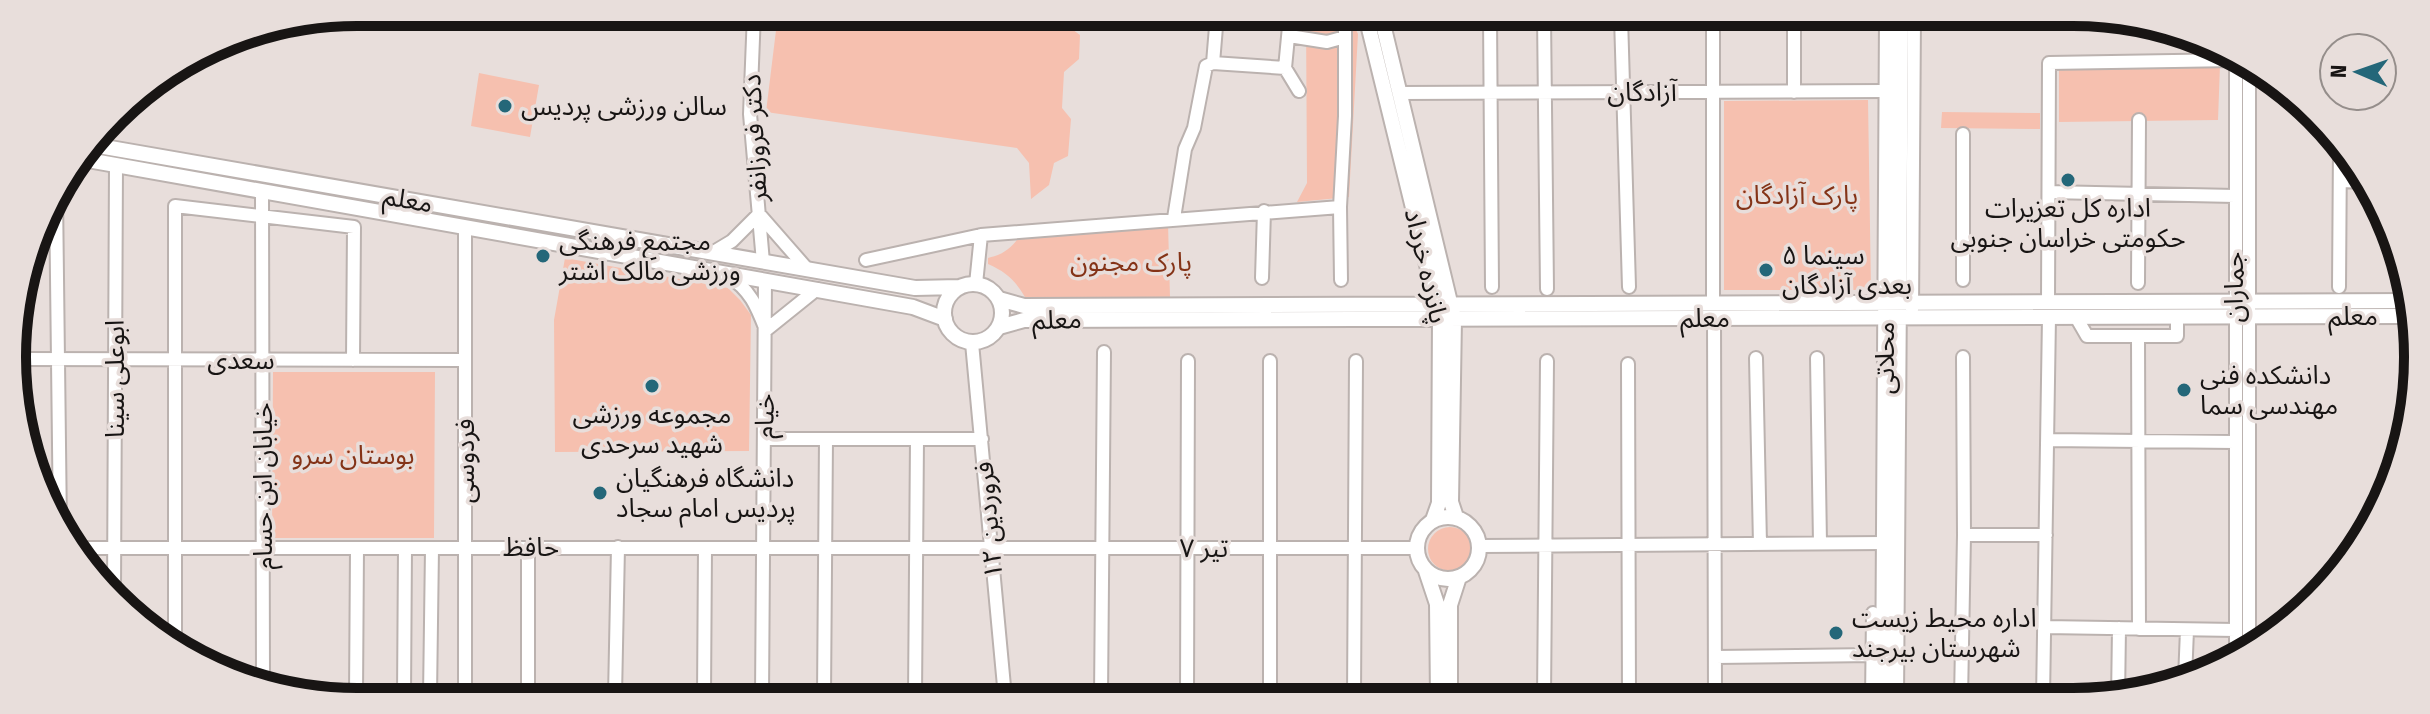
<svg xmlns="http://www.w3.org/2000/svg" width="2430" height="714" font-family="'Fira Sans Condensed','Noto Sans Arabic',sans-serif">
  <style>
    .green { fill: #f6c0af }
    .lines { fill: none; stroke-linecap: round; stroke-linejoin: round }
    .minor-casing { stroke: #bbb2af; stroke-width: 16 }
    .major-casing { stroke: #bbb2af; stroke-width: 18 }
    .minor { stroke: #fff; stroke-width: 12 }
    .major { stroke: #fff; stroke-width: 14 }
    .poi-dot { fill: #246779; stroke: #e8dedb; stroke-width: 3 }
    .labels { text-anchor: middle; dominant-baseline: central; stroke-width: 7; stroke-linejoin: round; paint-order: stroke }
    .street-label { font-size: 26px; fill: #181514; stroke: #e8dedb }
    .poi-label { font-size: 26px; fill: #181514; stroke: #e8dedb; text-anchor: start }
    .park-label { font-size: 26px; fill: #843317; stroke: #e8dedb }
    .rim { fill: none; stroke: #181514; stroke-width: 10 }
  </style>
  <rect width="100%" height="100%" fill="#e8dedb"/>
  <path class="green" d="M778,14H979L1069,27L1080,35L1079,59L1064,72L1062,108L1071,119L1068,156L1054,163L1049,185L1031,199L1029,163L1017,148L766,112Z
    M1306,16H1349L1358,34L1349,197L1297,202L1307,183Z
    M2220,65L2218,120L2059,122V69Z
    M479,73L539,85L530,137L471,126Z
    M1868,100L1871,290H1724V101Z
    M1942,112L2040,113V129L1941,128Z
    M1168,223L1170,297H1025C1015,280 1006,272 988,264V258C1004,254 1012,248 1021,234Z
    M565,258L632,270L637,275L642,272L728,288L740,300L751,315L749,451L555,452L554,320Z
    M273,372H435L434,538H272Z
    M1428 549a22 22 0 1 1 44 0a22 22 0 1 1-44 0Z"/>
  <g class="lines">
    <g class="minor-casing">
      <path id="minor" d="M754,13L750,114L763,262
        M1290,16L1285,68L1299,91
        M1490,16L1492,287
        M1544,16L1547,289
        M1621,17L1629,287
        M1713,17V303
        M1794,17V92
        M1289,36L1327,42L1345,37
        M2236,58V659
        M1213,63L1217,15
        M2249,64V651
        M1399,93L1885,91
        M2341,181L2367,182
        M262,191L263,684
        M2049,192L2235,196
        M56,194L60,527
        M1340,207L1341,280
        M1174,218L1185,149L1194,128L1206,66L1213,63L1285,68
        M712,253L732,241L759,214L808,270
        M866,260L981,235
        M728,276C750,289 757,307 766,330L817,289
        M1262,278L1264,211
        M1963,280V134
        M2138,283L2139,120
        M976,284L981,235L1340,207L1345,116V29L1348,16
        M2339,287L2340,146
        M2048,302L2049,63L2236,60
        M1912,310L1914,18
        M2076,317L2087,336H2177V317
        M1714,318L1715,698
        M2138,337L2139,629
        M972,343L1005,697
        M1756,358L1760,544
        M1817,358L1820,543
        M18,359L465,360
        M1270,361V697
        M1628,364L1629,698
        M764,439H982
        M2048,440L2235,442
        M1964,535H2046
        M1480,546L1885,543
        M70,548H1417
        M114,592L116,165
        M2045,627L2236,630
        M175,648V206L354,227L353,360
        M1715,657L1872,655
        M2185,679L2187,630
        M356,695L357,548
        M404,696L405,548
        M430,696L432,548
        M465,696V227
        M528,696V548
        M615,696L618,547
        M704,696L705,548
        M762,696L765,280
        M824,696L826,439
        M915,697L917,439
        M1101,697L1104,352
        M1187,697L1188,361
        M1354,698L1356,361
        M1544,698L1547,361
        M1872,699L1873,613
        M1961,699L1964,535L1963,357
        M2043,699L2049,317
        M2118,699L2119,628"/>
    </g>
    <g class="major-casing">
      <path id="major" d="M1366,16L1440,318L1439,503L1433,520
        M1381,16L1454,319L1451,502L1456,517
        M93,145L915,288L959,287
        M82,159L913,307L945,319
        M944 313a29 29 0 1 1 58 0a29 29 0 1 1-58 0Z
        M999,299L1024,306L2411,301
        M999,327L1024,320L2411,316
        M1417 548a31 31 0 1 1 62 0a31 31 0 1 1-62 0Z
        M1426,571L1437,604L1438,698
        M1450,698V605L1459,577
        M1883,699L1887,18
        M1896,699L1901,18"/>
    </g>
    <use href="#minor" class="minor"/>
    <use href="#major" class="major"/>
  </g>
  <g class="poi-dot">
    <circle cx="505" cy="106" r="8"/>
    <circle cx="2068" cy="180" r="8"/>
    <circle cx="543" cy="256" r="8"/>
    <circle cx="1766" cy="270" r="8"/>
    <circle cx="652" cy="386" r="8"/>
    <circle cx="2184" cy="390" r="8"/>
    <circle cx="600" cy="493" r="8"/>
    <circle cx="1836" cy="633" r="8"/>
  </g>
  <g class="labels">
    <g class="street-label">
      <text x="1642" y="92">آزادگان</text>
      <text transform="translate(755 138) rotate(-93)">دکتر فروزانفر</text>
      <text transform="translate(408 200) rotate(10)">معلم</text>
      <text transform="translate(1426 266) rotate(77)">پانزده خرداد</text>
      <text transform="translate(2234 287) rotate(-90)">جماران</text>
      <text x="2353" y="316">معلم</text>
      <text x="1705" y="318">معلم</text>
      <text transform="translate(1057 320) rotate(-1)">معلم</text>
      <text transform="translate(1885 358) rotate(-90)">محلاتی</text>
      <text x="241" y="360">سعدی</text>
      <text transform="translate(115 379) rotate(-90)">ابوعلی سینا</text>
      <text transform="translate(765 416) rotate(-89)">خیام</text>
      <text transform="translate(465 461) rotate(-90)">فردوسی</text>
      <text transform="translate(263 486) rotate(-90)">خیابان ابن حسام</text>
      <text transform="translate(989 520) rotate(-95)">۱۲ فروردین</text>
      <text x="531" y="547">حافظ</text>
      <text x="1204" y="548">۷ تیر</text>
    </g>
    <g class="poi-label">
      <text x="521" y="106">سالن ورزشی پردیس</text>
      <text x="2068" y="208" text-anchor="middle">اداره کل تعزیرات<tspan x="2068" dy="30">حکومتی خراسان جنوبی</tspan></text>
      <text x="559" y="241">مجتمع فرهنگی<tspan x="559" dy="30">ورزشی مالک اشتر</tspan></text>
      <text x="1782" y="255">سینما ۵<tspan x="1782" dy="30">بعدی آزادگان</tspan></text>
      <text x="2200" y="375">دانشکده فنی<tspan x="2200" dy="30">مهندسی سما</tspan></text>
      <text x="652" y="414" text-anchor="middle">مجموعه ورزشی<tspan x="652" dy="30">شهید سرحدی</tspan></text>
      <text x="616" y="478">دانشگاه فرهنگیان<tspan x="616" dy="30">پردیس امام سجاد</tspan></text>
      <text x="1852" y="618">اداره محیط زیست<tspan x="1852" dy="30">شهرستان بیرجند</tspan></text>
    </g>
    <g class="park-label">
      <text x="1797" y="195">پارک آزادگان</text>
      <text x="1131" y="262">پارک مجنون</text>
      <text x="353" y="455">بوستان سرو</text>
    </g>
  </g>
  <path d="M0 0H2430V714H0ZM357 26H2073A331 331 0 0 1 2404 357V357A331 331 0 0 1 2073 688H357A331 331 0 0 1 26 357V357A331 331 0 0 1 357 26Z" fill="#e8dedb" fill-rule="evenodd"/>
  <path class="rim" d="M357 26H2073A331 331 0 0 1 2404 357V357A331 331 0 0 1 2073 688H357A331 331 0 0 1 26 357V357A331 331 0 0 1 357 26Z"/>
  <g transform="translate(2358 72) rotate(272)"><circle r="38" fill="#e8dedb" stroke="#958e8b" stroke-width="2"/>
  <path d="M0-6L14 30L0 20L-14 30Z" fill="#246779"/>
  <text y="-12" font-size="22" font-weight="bold" text-anchor="middle" fill="#181514">N</text>
  </g>
</svg>
